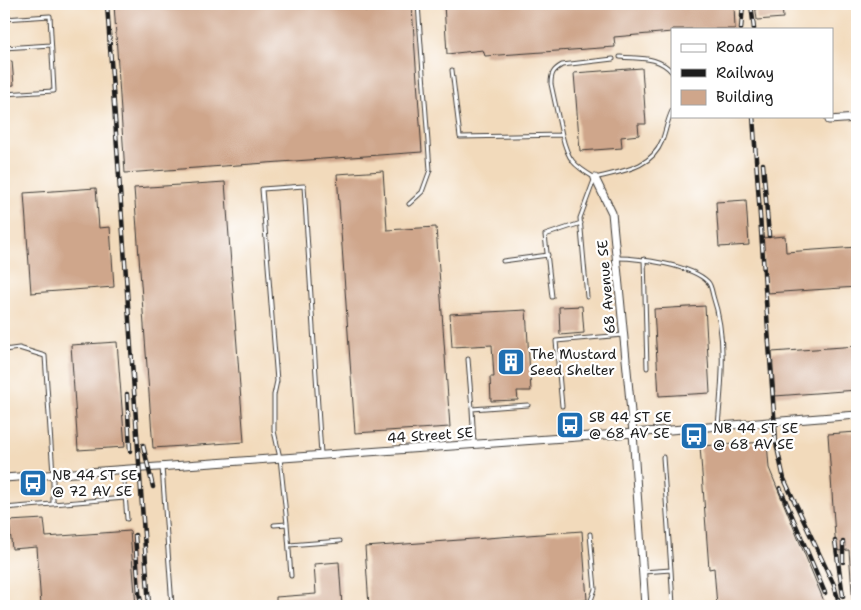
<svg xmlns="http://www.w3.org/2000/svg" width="861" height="610" font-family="'Shantell Sans',sans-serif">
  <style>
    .building { fill: #cfa68b }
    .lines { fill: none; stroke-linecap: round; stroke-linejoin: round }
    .lane-casing { stroke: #3c3834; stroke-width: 5 }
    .street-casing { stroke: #3c3834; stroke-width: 9 }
    .lane { stroke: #fff; stroke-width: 3 }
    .street { stroke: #fff; stroke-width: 7 }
    .rail-casing { stroke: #1c1c1c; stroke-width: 4.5 }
    .rail { stroke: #fff; stroke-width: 2.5; stroke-dasharray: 8; stroke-linecap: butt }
    .labels { text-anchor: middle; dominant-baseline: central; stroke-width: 4.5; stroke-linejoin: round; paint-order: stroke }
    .street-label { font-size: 14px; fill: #1c1c1c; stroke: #fff }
    .poi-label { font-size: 14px; fill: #1c1c1c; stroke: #fff; text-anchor: start }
  </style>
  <rect width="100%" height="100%" fill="#fff"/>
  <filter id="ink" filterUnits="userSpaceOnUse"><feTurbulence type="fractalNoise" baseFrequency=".02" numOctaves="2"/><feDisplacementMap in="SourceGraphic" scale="10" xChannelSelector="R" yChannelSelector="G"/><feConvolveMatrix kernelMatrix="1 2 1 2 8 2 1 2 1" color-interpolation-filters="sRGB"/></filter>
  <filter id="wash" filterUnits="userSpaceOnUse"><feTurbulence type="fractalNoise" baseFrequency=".0096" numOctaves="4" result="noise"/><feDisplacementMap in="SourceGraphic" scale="20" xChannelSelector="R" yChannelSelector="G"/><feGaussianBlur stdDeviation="1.12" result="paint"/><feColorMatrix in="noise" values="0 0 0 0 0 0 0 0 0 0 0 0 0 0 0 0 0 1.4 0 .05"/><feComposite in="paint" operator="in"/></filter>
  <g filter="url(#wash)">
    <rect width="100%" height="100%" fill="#f2dabb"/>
    <g id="blocks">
      <path class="building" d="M114,4H365V11L412,8L422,152L125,173Z
        M444,4H734L735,29H672V32L614,37L615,47L485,56L483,50L447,54Z
        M755,4H782L783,18L757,20Z
        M12,61L14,85L4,86V62Z
        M642,68L646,124H638L639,135L621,137L622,148L580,151L574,73Z
        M383,171L387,230L436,227L450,427L355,433L337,174Z
        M225,182L244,442L153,448L134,188Z
        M96,188L99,228L110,227L114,287L31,293L24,193Z
        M746,200L749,245L719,247L716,202Z
        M785,236L786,252L857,247V287L767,293L762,238Z
        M582,306L584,333L560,335L559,307Z
        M705,306L710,393L659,396L654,309Z
        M526,310L531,391H517L518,400L491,401L490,377H494L492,345L452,347L450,314Z
        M117,342L125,447L78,450L71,345Z
        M857,346V390L775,396L772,352Z
        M857,432V606H853L849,550L836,551L828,434Z
        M767,442L769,468L826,606H717L714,568L709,569L700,446Z
        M44,519L46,537L130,531L136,606H41L37,547L12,549L9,521Z
        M582,531L587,600L500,606H369L365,547Z
        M339,562L342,606H276V597L316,594L314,564Z"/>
    </g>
  </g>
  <g filter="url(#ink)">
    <use href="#blocks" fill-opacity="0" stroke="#3c3834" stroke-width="1"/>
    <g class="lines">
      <g class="lane-casing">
        <path id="lane" d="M4,19L50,16L54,91L4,94
          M4,48L51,45
          M620,57C641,59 658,56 672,72
          M452,70L460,137L562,135C568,160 573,165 595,178C621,171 651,169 662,141C666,131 667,121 672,111
          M562,135L551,84C551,74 553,70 562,65L613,59
          M409,204L422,192L430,170L418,4
          M617,258C639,258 692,265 708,282C711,285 712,292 713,296C727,337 722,382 718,425
          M644,259L647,368
          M503,261L548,255
          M552,297L545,235L581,223
          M587,297L580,218L594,180
          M4,350L19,348L45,356L53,474V504
          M468,359L472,409L528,405
          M562,406L556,341L623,335
          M472,409L474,444
          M663,457L671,570
          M162,467L172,606
          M123,470L127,519
          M4,508L125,498
          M274,525L287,524
          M289,545L340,541
          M643,572L671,570L673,606
          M291,576L287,524L280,458L274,431V395L277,381L262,189L304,186L321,454
          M4,590V599
          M589,606L595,589L590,534"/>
      </g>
      <g class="street-casing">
        <path id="street" d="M829,120L857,118
          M595,178L612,213L633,433L645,606
          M4,478L633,433L857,415"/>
      </g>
      <use href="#lane" class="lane"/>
      <use href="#street" class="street"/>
      <g class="rail-casing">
        <path id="rail" d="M107,4L149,606
          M751,4L754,29
          M741,29L743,4
          M753,116L776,443L784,479L834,585L840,606
          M763,164L769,236
          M127,394L130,451
          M143,445L153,487
          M780,488L825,593
          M135,535L139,593L142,606
          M835,541L843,596
          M843,562V542"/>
      </g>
      <use href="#rail" class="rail"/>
    </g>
  </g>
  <defs>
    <g id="building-square" transform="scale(1.4375)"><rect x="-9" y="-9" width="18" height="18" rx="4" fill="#1f6fb2" stroke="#fff"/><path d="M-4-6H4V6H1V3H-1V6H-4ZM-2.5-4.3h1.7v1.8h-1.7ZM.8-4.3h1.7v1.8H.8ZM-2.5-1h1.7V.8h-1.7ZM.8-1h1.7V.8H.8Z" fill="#fff"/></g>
    <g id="bus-square" transform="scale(1.4375)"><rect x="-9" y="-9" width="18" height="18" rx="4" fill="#1f6fb2" stroke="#fff"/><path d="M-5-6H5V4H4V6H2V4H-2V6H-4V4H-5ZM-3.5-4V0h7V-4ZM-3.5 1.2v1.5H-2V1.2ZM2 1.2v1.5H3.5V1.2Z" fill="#fff"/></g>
  </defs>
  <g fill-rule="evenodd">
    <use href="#building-square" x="511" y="362"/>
    <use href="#bus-square" x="570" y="425"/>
    <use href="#bus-square" x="694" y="436"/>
    <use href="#bus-square" x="33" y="483"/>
  </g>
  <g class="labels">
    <g class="street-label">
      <text transform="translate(606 287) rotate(-95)">68 Avenue SE</text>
      <text transform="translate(430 435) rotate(-4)">44 Street SE</text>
    </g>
    <g class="poi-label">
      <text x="530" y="354">The Mustard<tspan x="530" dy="16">Seed Shelter</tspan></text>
      <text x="589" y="417">SB 44 ST SE<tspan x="589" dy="16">@ 68 AV SE</tspan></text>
      <text x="713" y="428">NB 44 ST SE<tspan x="713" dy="16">@ 68 AV SE</tspan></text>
      <text x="52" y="475">NB 44 ST SE<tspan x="52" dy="16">@ 72 AV SE</tspan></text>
    </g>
  </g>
  <rect width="861" height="610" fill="none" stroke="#fff" stroke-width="20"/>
  <rect x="671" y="28" width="162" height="90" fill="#ffffff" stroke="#a4a4a4"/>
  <rect x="681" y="44" width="25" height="8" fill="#ffffff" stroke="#a4a4a4"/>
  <text x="716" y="52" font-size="15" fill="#1c1c1c">Road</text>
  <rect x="681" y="69" width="25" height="8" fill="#1c1c1c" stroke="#a4a4a4"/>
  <text x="716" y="78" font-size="15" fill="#1c1c1c">Railway</text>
  <rect x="681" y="90" width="25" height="15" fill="#cfa68b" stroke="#a4a4a4"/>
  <text x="716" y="102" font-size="15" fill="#1c1c1c">Building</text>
</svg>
